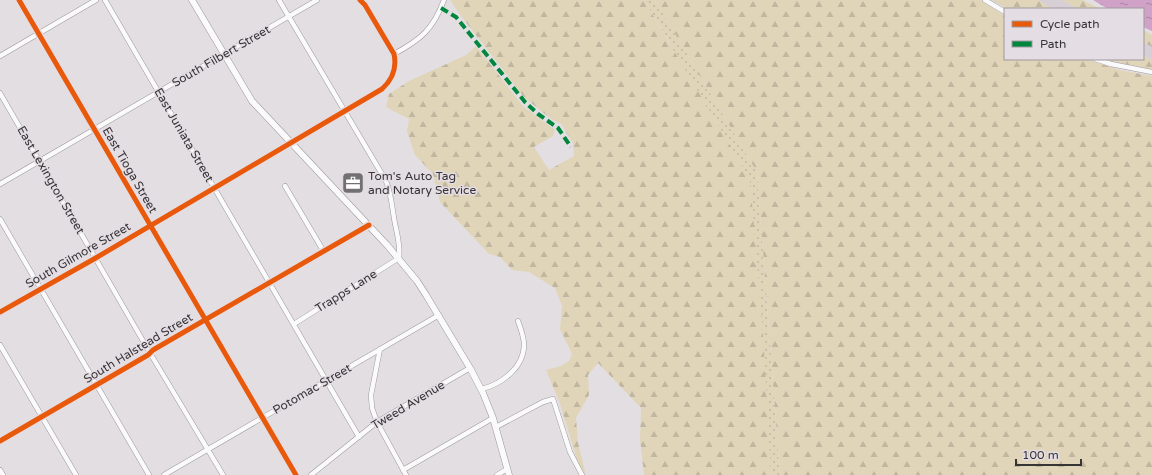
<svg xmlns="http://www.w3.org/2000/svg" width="1152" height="475" font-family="'Varela Round',sans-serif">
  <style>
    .built { fill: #d8ced6 }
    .grass { fill: url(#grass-dots) }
    .forest { fill: url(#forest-firs) }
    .water { fill: url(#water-ripples) }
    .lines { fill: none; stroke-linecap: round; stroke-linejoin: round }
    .minor-casing { stroke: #9c989b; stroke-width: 5.5 }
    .major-casing { stroke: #9c989b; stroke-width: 7 }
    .minor { stroke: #fbfafb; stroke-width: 4.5 }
    .major { stroke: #fbfafb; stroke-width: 6 }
    .rail { stroke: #d3d2d3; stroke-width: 1.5; stroke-dasharray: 7 7; stroke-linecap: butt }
    .quiet { stroke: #00873e; stroke-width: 4; stroke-dasharray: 8 4; stroke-linecap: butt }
    .cycleway-casing { stroke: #e4dde3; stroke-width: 8 }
    .cycleway { stroke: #e8590c; stroke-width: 5 }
    .labels { text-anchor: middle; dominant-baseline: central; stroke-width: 3; stroke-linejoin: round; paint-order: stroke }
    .street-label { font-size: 12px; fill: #373436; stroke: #e4dde3 }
    .poi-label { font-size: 12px; fill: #373436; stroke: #e4dde3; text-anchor: start }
  </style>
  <defs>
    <pattern id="grass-dots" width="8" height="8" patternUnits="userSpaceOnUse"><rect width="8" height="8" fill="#e0d5b9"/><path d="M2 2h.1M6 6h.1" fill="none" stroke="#c1b7a0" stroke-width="1.8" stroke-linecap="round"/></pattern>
    <pattern id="forest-firs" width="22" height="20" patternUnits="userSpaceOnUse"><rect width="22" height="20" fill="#e0d5b9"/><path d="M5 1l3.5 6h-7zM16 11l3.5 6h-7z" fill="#c1b7a0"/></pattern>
    <pattern id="water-ripples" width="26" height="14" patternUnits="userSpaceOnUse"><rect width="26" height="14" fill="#d0a2c8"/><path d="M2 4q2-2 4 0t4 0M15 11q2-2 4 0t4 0" fill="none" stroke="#aa85a3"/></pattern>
  </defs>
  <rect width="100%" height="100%" fill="#e3dee2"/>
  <path class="built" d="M1038,0H1062L1078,9H1053Z
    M1143,42L1152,47V60L1143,55Z"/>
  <path class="grass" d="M644,0H655L757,172L780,475H771L669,41Z"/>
  <path class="forest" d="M450,0H644L750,179L763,333L771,475H644L640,439L641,408L598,363L588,375L589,395L576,418L578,443L586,475L578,463L559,401L546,370L561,366L569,361L572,354L560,329L562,306L555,288L529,272L512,270L500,257L489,254L440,202L433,174L415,155L407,131L409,119L386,107L389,94L409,81L466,55L476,46L523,106L555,130L553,136L534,147L549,170L574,156L573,143L561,124L551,119L524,97L461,16Z
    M655,0H980L1005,16V59H1086L1120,70L1152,76V475H780L757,172Z
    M992,0H1038L1053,9H1007Z
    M1062,0H1083L1100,9H1078Z
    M1143,30L1152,35V47L1143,42Z
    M1143,55L1152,60V70L1102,59H1143Z"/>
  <path class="water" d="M1093,0H1152V31L1143,27V9H1108Z"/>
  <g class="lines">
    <g class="minor-casing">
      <path id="minor" d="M19,0L296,475
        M105,0L359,437
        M279,0L386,181C391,193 392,206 394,218C396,231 401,245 399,258L294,324
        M985,0L1005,12
        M394,54C420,40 433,30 444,0
        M0,56L96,0
        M1095,59L1111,64L1152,72
        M0,93L150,353L223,475
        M0,184L317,0
        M285,186L324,252
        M0,219L149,475
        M0,312L94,259L382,89C392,80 397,68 394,54L365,5L360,0
        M0,345L76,475
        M380,349L371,395L372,408L377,422L406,475
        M482,389C501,384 524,368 524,345C524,337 521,329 518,321
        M496,427L543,402L553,399L570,452L582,475
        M0,441L148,355L153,350L369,225
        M0,470L3,475
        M403,470L493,418
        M164,475L439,315
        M311,475L377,422L470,368
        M497,475L507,469"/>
    </g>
    <g class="major-casing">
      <path id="major" d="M192,0L252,101L387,245L417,281L426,295L470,368L483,393L493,418L509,475"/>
    </g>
    <use href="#minor" class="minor"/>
    <use href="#major" class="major"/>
    <path class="rail" d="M1047,0L1064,9
      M1143,50L1152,55"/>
    <path class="quiet" d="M441,8L456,17L525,102L538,114L558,128L571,147"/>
    <g class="cycleway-casing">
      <path id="cycleway" d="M19,0L296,475
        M0,312L94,259L382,89C392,80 397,68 394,54L365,5L360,0
        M0,441L148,355L153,350L369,225"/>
    </g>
    <use href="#cycleway" class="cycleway"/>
  </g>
  <defs>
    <g id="office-square" transform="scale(1.15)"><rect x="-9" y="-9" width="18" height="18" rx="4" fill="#737072" stroke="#e4dde3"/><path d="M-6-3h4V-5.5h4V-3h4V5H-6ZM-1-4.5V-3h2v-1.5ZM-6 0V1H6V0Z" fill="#fff"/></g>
  </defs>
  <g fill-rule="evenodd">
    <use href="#office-square" x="353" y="183"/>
  </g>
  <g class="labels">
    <g class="street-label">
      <text transform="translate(221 56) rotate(-30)">South Filbert Street</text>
      <text transform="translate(184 135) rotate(60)">East Juniata Street</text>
      <text transform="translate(130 170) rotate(60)">East Tioga Street</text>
      <text transform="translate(51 180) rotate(60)">East Lexington Street</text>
      <text transform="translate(78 255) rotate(-30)">South Gilmore Street</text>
      <text transform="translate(346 291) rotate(-32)">Trapps Lane</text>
      <text transform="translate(138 348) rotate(-31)">South Halstead Street</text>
      <text transform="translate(312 389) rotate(-30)">Potomac Street</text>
      <text transform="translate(408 405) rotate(-31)">Tweed Avenue</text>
    </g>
    <g class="poi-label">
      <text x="368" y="176">Tom's Auto Tag<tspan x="368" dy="14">and Notary Service</tspan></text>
    </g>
  </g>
  <rect x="1004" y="8" width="140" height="52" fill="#e4dde3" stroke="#9f999e"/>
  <rect x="1012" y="21" width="20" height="6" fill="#e8590c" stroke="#9f999e"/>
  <text x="1040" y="28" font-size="12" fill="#373436">Cycle path</text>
  <rect x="1012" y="41" width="20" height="6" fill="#00873e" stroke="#9f999e"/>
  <text x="1040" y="48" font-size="12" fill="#373436">Path</text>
  <path d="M1016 459v6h65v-6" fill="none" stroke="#373436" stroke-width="2"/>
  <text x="1022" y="459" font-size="12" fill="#373436" stroke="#e4dde3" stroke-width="3" paint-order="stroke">100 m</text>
</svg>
